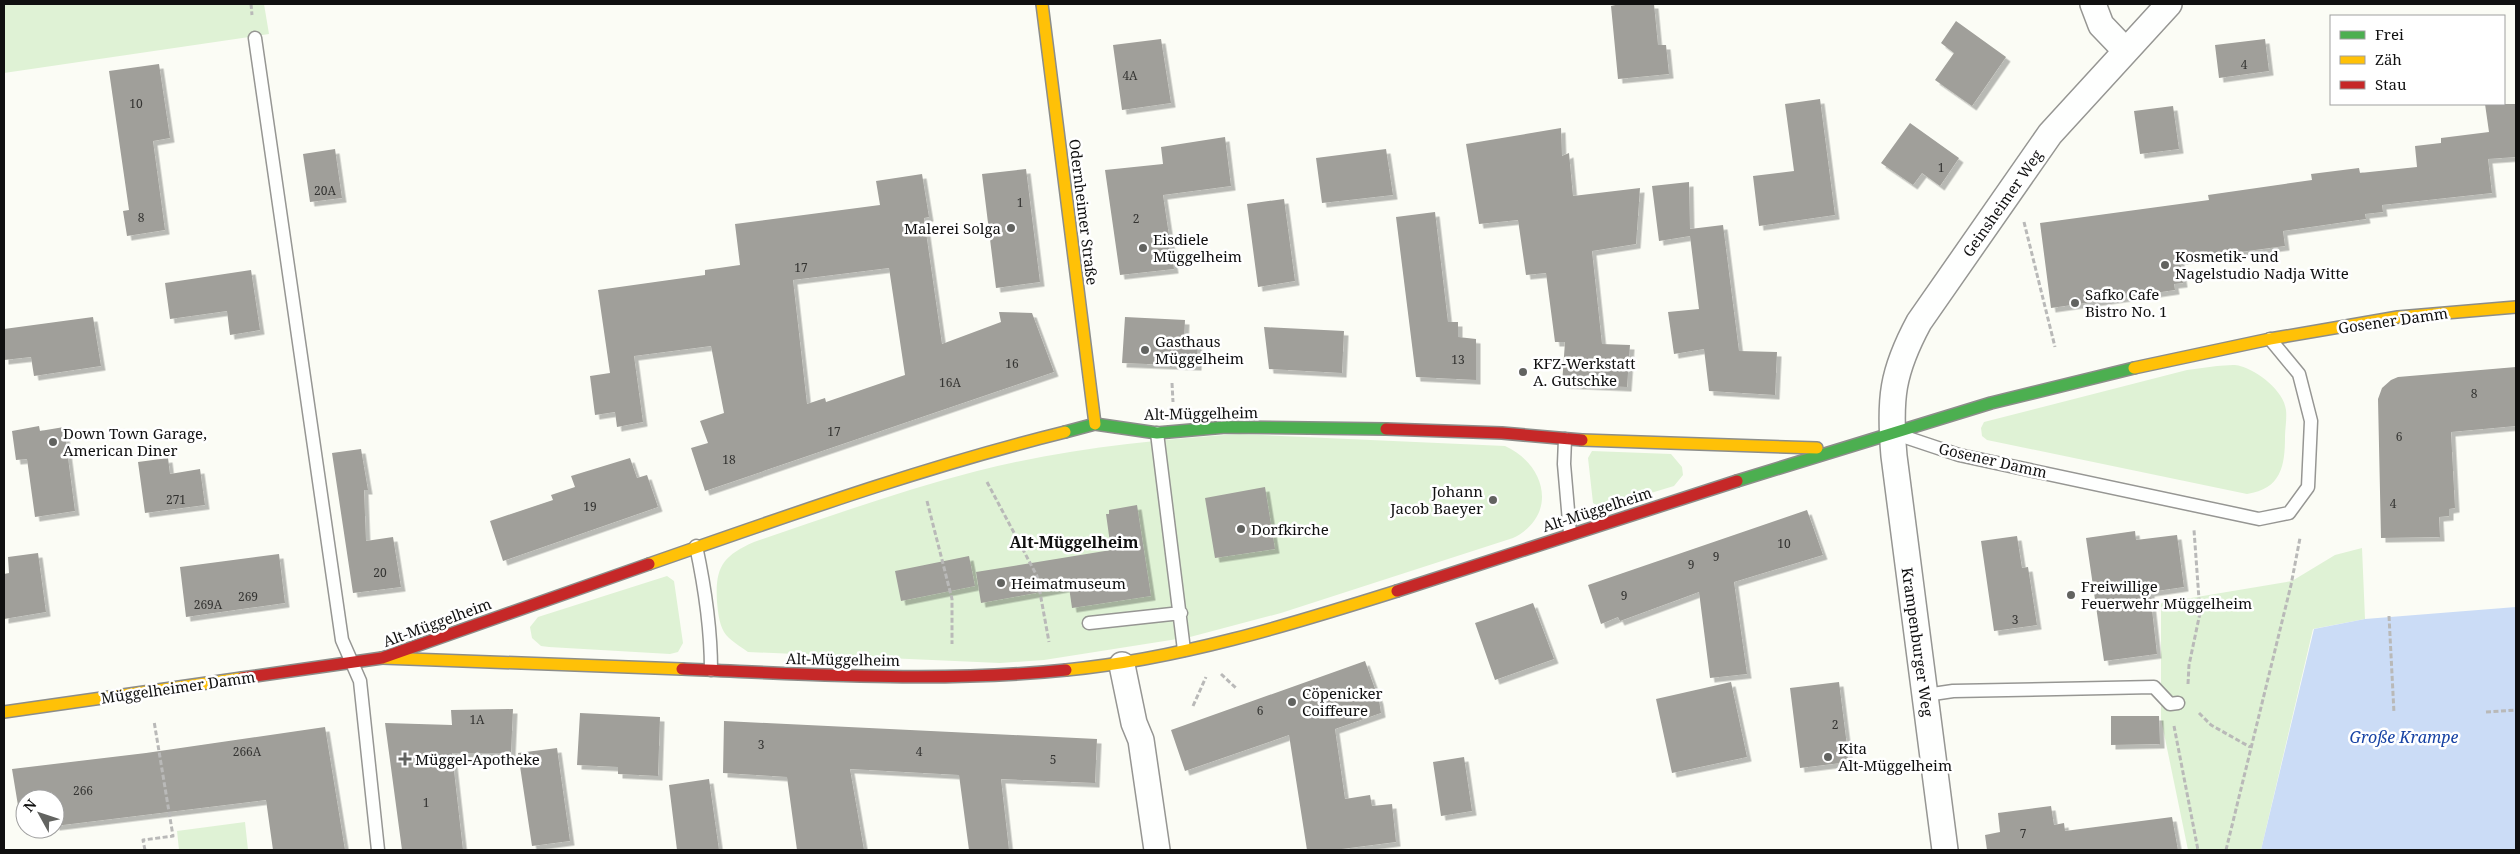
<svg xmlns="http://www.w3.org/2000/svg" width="2520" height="854" font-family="'Noto Serif',serif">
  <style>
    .green { fill: #dff2d5 }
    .water { fill: #cbdcf6 }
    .building { fill: #a09f9a; fill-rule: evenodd; filter: url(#shadow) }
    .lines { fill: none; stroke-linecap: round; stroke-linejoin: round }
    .lane-casing { stroke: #969693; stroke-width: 15 }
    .street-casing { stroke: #969693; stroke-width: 28 }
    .fast-casing { stroke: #8c8d8a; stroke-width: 14 }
    .slow-casing { stroke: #8c8d8a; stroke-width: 14 }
    .jam-casing { stroke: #8c8d8a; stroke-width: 14 }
    .path { stroke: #b9b9b8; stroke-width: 3; stroke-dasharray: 5 2.5; stroke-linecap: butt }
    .lane { stroke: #fefffe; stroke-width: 12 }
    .street { stroke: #fefffe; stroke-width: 25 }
    .fast { stroke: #4caf50; stroke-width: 11 }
    .slow { stroke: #ffc107; stroke-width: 11 }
    .jam { stroke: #c62828; stroke-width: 11 }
    .poi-dot { fill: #626360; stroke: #fff; stroke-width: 2 }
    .labels { text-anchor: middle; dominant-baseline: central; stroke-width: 5; stroke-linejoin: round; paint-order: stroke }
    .number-label { font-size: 12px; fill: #343432 }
    .street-label { font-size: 15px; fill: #101010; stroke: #fff }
    .poi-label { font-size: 15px; fill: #101010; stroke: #fff; text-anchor: start }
    .neighbourhood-label { font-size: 16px; font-weight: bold; fill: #101010; stroke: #fff }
    .water-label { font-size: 16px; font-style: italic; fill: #1743a4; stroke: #fff }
  </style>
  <defs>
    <filter id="shadow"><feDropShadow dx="4.5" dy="4.5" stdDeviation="0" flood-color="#0004"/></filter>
  </defs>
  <rect width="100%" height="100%" fill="#fbfcf5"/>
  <path class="green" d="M4,4H264L269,34L4,73Z
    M2217,366C2224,366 2234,364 2240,366C2258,371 2284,391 2286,410C2287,419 2285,429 2285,437C2285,466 2281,489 2247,494L1987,440L1982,436L1981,428L1984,422L2187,370Z
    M1239,434L1505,446C1547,465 1558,516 1513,538L1281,613L1190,637L1044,660L1000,663L748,652C740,646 729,640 724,632C719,623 718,612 717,602C715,568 722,556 754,542C828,517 902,490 977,471C1063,449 1152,440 1239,434Z
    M1592,451L1671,454L1682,467L1683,475L1674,486L1601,508L1593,503L1588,458Z
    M2362,548L2365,619L2313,629L2261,850H2188L2161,719V603L2292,581L2335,555Z
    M667,576L674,581L683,643L678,652L670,654L549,647L541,646L532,638L530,627L538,617Z
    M245,822L248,850H179L177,831Z"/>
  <path class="water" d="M2516,607V850H2261L2314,629L2365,619Z"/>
  <path class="building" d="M1620,4H1654L1658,45H1666L1669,74L1618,79L1611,6Z
    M1956,21L2006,57L1972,106L1935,80L1954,53L1941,43Z
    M1161,39L1171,103L1122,110L1113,45Z
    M2265,39L2269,71L2219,78L2215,45Z
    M159,64L170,138L153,141L165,230L127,236L123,211L129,210L109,71Z
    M1820,99L1835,215L1759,226L1753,176L1794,171L1785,104Z
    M2485,104H2516V157L2488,159L2492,193L2382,205L2383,212L2365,214L2366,219L2283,231L2285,246L2180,260L2183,283L2174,284L2175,290L2051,308L2040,223L2209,200L2208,195L2312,180L2311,174L2359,168L2360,173L2417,167L2415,146L2441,143V138L2489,132Z
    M2173,106L2179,149L2140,154L2134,111Z
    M1910,123L1959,158L1940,186L1922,173L1913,185L1881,163Z
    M1561,128L1562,156L1569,153L1573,196L1640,188L1636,244L1592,251L1602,344L1630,345L1627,387L1562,384L1565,342H1555L1546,273L1526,275L1518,220L1479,224L1466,144Z
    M1225,137L1231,186L1163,195L1174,269L1120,275L1105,170L1163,164L1161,147Z
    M335,149L342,198L310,202L303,154Z
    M1386,149L1393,195L1322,203L1316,158Z
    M1026,169L1040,282L996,288L982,174Z
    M922,174L929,217L924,218L942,344L1001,322L999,312L1032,313L1054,372L705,491L691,448L708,443L700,421L724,413L711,346L634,356L643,422L617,427L615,412L595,415L590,376L610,373L598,290L705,275V270L740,265L735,224L880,205L876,181ZM889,268L905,375L826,402L825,398L807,404L793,280Z
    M1689,182L1690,229L1723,225L1739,351L1777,352L1775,395L1709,391L1704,349L1674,354L1668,312L1699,309L1690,236L1659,241L1652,186Z
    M1284,199L1295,281L1258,287L1247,204Z
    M1435,212L1448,322H1458V337L1476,339V380L1416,377L1396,217Z
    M251,270L260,330L230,335L227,311L170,319L165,283Z
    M93,317L101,366L34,376L31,357L4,360V329Z
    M1125,317L1185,320L1184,340H1198L1197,366L1122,363Z
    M1264,327L1344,331L1342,373L1269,369Z
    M2516,367V426L2451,432L2455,508L2449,509V516L2439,517L2440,537L2381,538L2378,399L2382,388L2391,380L2398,377Z
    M39,426L40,431L64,427L75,511L35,517L27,459L16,460L12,431Z
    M361,449L368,490H364L366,541L393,537L401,587L353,593L332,453Z
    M168,458L170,474L200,469L205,505L145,513L138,462Z
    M630,458L637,478L647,475L658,507L503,561L490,521L553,500L551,495L575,487L571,476Z
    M1265,487L1275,549L1215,558L1205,498Z
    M1137,505L1151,596L1072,608L1069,587L981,603L976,572L1111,550L1106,514H1109V510Z
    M1807,510L1823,555L1734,582L1747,674L1710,678L1699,592L1620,621L1618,617L1601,624L1588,585Z
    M2135,531L2136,540L2177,535L2184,587L2150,592L2157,654L2104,661L2086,538Z
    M2017,536L2022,568L2028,567L2037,625L1994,631L1981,541Z
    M38,553L46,612L4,619V574L9,573L8,557Z
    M279,554L285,603L186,617L180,567Z
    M969,556L975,586L901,601L895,571Z
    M1533,603L1554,659L1495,680L1475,623Z
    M1365,661L1379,700L1381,713L1335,729L1345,799L1370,795L1372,806L1392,804L1396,842L1334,850H1307L1289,735L1185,771L1171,730Z
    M1731,682L1747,757L1672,773L1656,699Z
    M1839,682L1849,762L1800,768L1790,688Z
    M513,709L511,753H452L463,850H402L385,723L452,725L451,710Z
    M580,713L660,717L658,776L618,774V767L577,765Z
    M2111,716H2159L2160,744L2111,745Z
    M724,721L1097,739L1095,783L1001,779L1009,850H969L959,775L850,769L864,850H797L787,777L723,773Z
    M325,727L345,850H273L266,800L55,826V799H25V829H33L22,830L12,769L146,753Z
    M557,748L570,841L532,846L518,753Z
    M1464,757L1472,811L1441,816L1433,762Z
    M709,779L719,850H677L669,785Z
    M2051,806L2054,825L2064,823L2065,831L2172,817L2178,850H1987L1985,835L2000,832L1998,813Z"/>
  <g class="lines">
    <g class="lane-casing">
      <path id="lane" d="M255,38L342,640L360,681L378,850
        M1157,433L1184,650
        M1899,435L1959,455L2259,519L2289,513L2308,487L2311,421L2299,374L2270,339
        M1565,439L1564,464L1570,533
        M696,546C705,588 711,628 711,670
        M1089,623L1181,613
        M1926,695L1953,691L2154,687L2170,704L2178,703"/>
    </g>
    <g class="street-casing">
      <path id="street" d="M2093,4L2101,25L2125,50
        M1122,665L1134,723L1141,740L1157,850
        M1945,850L1894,456C1889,399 1892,372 1919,322L2050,134L2169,4"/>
    </g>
    <g class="fast-casing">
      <path id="fast" d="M1065,432L1095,424L1157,433L1226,427L1386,429
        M1737,481L1991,403L2134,368"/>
    </g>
    <g class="slow-casing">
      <path id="slow" d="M1042,4L1095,424
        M2134,368L2270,339L2398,317L2516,307
        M1582,440L1817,448
        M649,564C787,516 923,467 1065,432
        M382,658L682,669
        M1066,670C1179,659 1289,625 1397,591
        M4,712L242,678"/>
    </g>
    <g class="jam-casing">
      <path id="jam" d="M1386,429L1502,433L1582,440
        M1397,591L1737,481
        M682,669C809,674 939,683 1066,670
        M242,678L382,658L649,564"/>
    </g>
    <path class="path" d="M251,4L252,15
      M2024,222L2055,347
      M1172,383L1173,402
      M987,482L1037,576L1049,642
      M927,501L952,599V644
      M2389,616L2394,713
      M1221,674L1237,689
      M2188,684L2189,665L2200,613L2194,530
      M1193,706L1206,677
      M2486,712L2516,710
      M2199,713L2211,725L2250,747
      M2174,726L2198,850
      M145,850L143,840L173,836L154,721
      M2226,850L2291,585L2300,538"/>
    <use href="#lane" class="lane"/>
    <use href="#street" class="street"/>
    <use href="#fast" class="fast"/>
    <use href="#slow" class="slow"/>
    <use href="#jam" class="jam"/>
  </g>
  <g class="poi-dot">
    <circle cx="1011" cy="228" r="5"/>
    <circle cx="1143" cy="248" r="5"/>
    <circle cx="2165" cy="265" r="5"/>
    <circle cx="2075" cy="303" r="5"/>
    <circle cx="1145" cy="350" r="5"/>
    <circle cx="1523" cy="372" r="5"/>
    <circle cx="53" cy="442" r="5"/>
    <circle cx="1493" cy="500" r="5"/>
    <circle cx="1241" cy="529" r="5"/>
    <circle cx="1001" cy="583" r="5"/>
    <circle cx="2071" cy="595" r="5"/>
    <circle cx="1292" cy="702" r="5"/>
    <circle cx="1828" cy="757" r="5"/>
    <path d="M402.5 751.5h5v5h5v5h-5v5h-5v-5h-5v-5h5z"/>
  </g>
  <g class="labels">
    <g class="number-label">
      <text x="2244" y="64">4</text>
      <text x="1130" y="75">4A</text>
      <text x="136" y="103">10</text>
      <text x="1941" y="167">1</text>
      <text x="325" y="190">20A</text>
      <text x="1020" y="202">1</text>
      <text x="141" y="217">8</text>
      <text x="1136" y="218">2</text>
      <text x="801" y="267">17</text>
      <text x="1458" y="359">13</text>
      <text x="1012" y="363">16</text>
      <text x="950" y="382">16A</text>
      <text x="2474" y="393">8</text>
      <text x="834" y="431">17</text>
      <text x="2399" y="436">6</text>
      <text x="729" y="459">18</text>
      <text x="176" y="499">271</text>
      <text x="2393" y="503">4</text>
      <text x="590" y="506">19</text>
      <text x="1784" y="543">10</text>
      <text x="1716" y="556">9</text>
      <text x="1691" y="564">9</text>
      <text x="380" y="572">20</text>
      <text x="1624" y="595">9</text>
      <text x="248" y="596">269</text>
      <text x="208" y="604">269A</text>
      <text x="2015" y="619">3</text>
      <text x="1260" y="710">6</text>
      <text x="477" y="719">1A</text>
      <text x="1835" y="724">2</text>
      <text x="761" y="744">3</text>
      <text x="247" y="751">266A</text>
      <text x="919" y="751">4</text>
      <text x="1053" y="759">5</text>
      <text x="83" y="790">266</text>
      <text x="426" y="802">1</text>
      <text x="2023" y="833">7</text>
    </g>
    <g class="street-label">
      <text transform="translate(2002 203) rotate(-55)">Geinsheimer Weg</text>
      <text transform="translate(1084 212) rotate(83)">Odernheimer Straße</text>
      <text transform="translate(2393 320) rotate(-8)">Gosener Damm</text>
      <text transform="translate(1201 413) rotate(-1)">Alt-Müggelheim</text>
      <text transform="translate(1993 460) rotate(13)">Gosener Damm</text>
      <text transform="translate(1597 509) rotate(-18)">Alt-Müggelheim</text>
      <text transform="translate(437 622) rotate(-20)">Alt-Müggelheim</text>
      <text transform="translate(1918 642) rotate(82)">Krampenburger Weg</text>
      <text transform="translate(843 659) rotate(1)">Alt-Müggelheim</text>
      <text transform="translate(178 687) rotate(-8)">Müggelheimer Damm</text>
    </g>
    <g class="poi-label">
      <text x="1001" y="228" text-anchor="end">Malerei Solga</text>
      <text x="1153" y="239">Eisdiele<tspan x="1153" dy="17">Müggelheim</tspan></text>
      <text x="2175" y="256">Kosmetik- und<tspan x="2175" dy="17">Nagelstudio Nadja Witte</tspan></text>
      <text x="2085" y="294">Safko Cafe<tspan x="2085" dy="17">Bistro No. 1</tspan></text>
      <text x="1155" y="341">Gasthaus<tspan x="1155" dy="17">Müggelheim</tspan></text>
      <text x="1533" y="363">KFZ-Werkstatt<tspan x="1533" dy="17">A. Gutschke</tspan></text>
      <text x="63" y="433">Down Town Garage,<tspan x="63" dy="17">American Diner</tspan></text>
      <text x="1483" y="491" text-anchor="end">Johann<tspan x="1483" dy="17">Jacob Baeyer</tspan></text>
      <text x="1251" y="529">Dorfkirche</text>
      <text x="1011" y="583">Heimatmuseum</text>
      <text x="2081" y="586">Freiwillige<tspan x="2081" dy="17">Feuerwehr Müggelheim</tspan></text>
      <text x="1302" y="693">Cöpenicker<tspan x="1302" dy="17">Coiffeure</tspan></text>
      <text x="1838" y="748">Kita<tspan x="1838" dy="17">Alt-Müggelheim</tspan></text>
      <text x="415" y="759">Müggel-Apotheke</text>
    </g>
    <g class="neighbourhood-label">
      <text x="1074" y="542">Alt-Müggelheim</text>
    </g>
    <g class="water-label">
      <text x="2404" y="737">Große Krampe</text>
    </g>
  </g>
  <rect width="2520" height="854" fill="none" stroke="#101010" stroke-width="10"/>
  <rect x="2330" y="15" width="175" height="90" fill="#ffffff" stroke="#9f9f9f"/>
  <rect x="2340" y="31" width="25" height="8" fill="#4caf50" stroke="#9f9f9f"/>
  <text x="2375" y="40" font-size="15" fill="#101010">Frei</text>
  <rect x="2340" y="56" width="25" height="8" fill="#ffc107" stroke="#9f9f9f"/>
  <text x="2375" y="65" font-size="15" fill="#101010">Zäh</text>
  <rect x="2340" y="81" width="25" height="8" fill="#c62828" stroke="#9f9f9f"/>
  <text x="2375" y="90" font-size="15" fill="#101010">Stau</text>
  <g transform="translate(40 814) rotate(310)"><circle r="24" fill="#ffffff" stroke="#9f9f9f"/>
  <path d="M0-4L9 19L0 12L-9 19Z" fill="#626360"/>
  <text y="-8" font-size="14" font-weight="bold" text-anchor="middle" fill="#101010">N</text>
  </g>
</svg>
